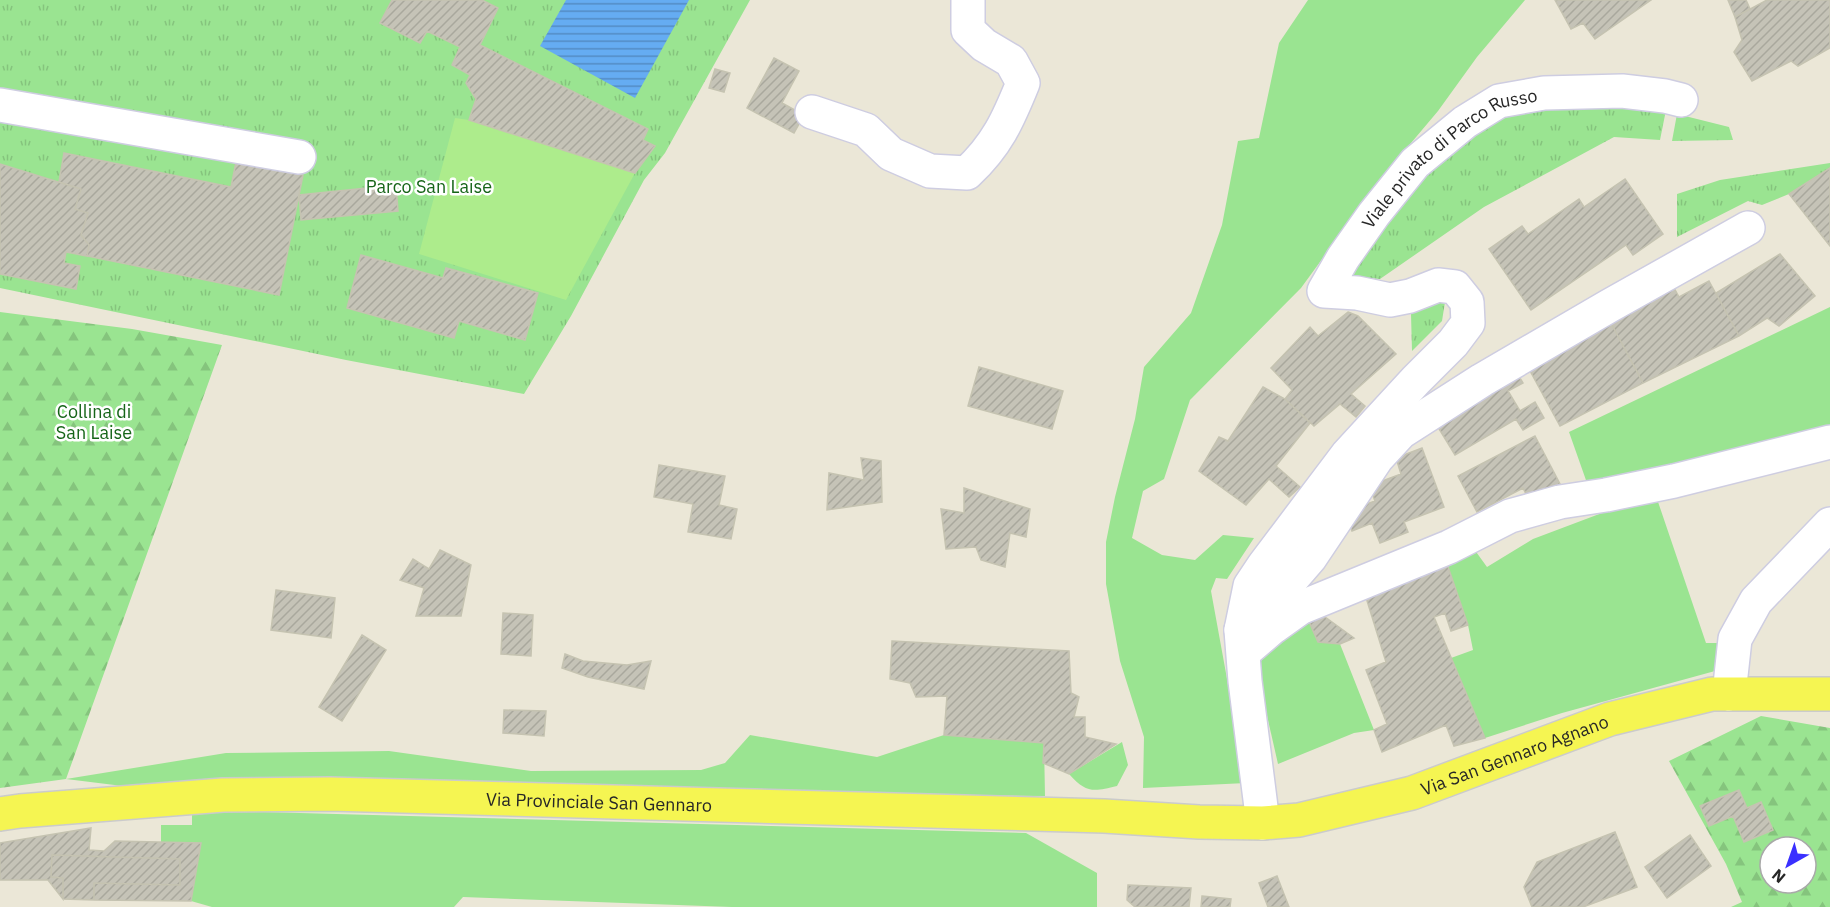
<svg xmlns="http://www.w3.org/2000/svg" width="1830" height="907" font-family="'IBM Plex Sans',sans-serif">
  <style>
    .grass { fill: #9ae491 }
    .forest { fill: url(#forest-firs); fill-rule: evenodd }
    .park { fill: url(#park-tufts) }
    .pitch { fill: #adec8c }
    .water { fill: url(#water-rules) }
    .building { fill: url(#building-hatch); stroke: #c5c3b1; stroke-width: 1.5 }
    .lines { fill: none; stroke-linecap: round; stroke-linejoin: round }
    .minor-casing { stroke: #cecde1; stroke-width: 36 }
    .major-casing { stroke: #cbcbcb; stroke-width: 36 }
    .minor { stroke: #fff; stroke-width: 33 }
    .major { stroke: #f5f552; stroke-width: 33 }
    .labels { text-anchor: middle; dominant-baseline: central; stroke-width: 5; stroke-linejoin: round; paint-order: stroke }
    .street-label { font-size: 18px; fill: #272727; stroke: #fff }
    .park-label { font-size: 18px; fill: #166518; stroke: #fff }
  </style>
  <defs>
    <pattern id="forest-firs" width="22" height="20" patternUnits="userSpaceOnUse" patternTransform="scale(1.5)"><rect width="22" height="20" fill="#9ae491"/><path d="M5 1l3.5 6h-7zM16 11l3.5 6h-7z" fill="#85c47d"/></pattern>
    <pattern id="park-tufts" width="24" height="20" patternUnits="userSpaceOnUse" patternTransform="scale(1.5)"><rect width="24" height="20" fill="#9ae491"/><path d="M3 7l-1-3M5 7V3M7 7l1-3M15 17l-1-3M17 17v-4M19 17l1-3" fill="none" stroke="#85c47d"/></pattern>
    <pattern id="water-rules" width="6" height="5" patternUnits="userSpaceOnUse" patternTransform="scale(1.5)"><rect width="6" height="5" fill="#65acf2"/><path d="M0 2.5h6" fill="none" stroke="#538cc4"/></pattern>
    <pattern id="building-hatch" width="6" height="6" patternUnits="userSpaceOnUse" patternTransform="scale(1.5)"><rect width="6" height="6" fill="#c5c3b7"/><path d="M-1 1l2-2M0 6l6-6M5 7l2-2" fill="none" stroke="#a9a89d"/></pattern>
  </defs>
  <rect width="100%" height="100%" fill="#ebe7d7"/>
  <path class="grass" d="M1308,0H1525L1477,57L1438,111L1379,181L1301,288L1190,400L1164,479L1143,491L1132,538L1162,555L1195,560L1223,535L1254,538L1227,579L1216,578L1211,591L1246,783L1143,788L1144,737L1120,661L1106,584V542L1115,497L1135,419L1144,367L1191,313L1222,225L1238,141L1259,138L1279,43Z
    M1830,307V437L1587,483L1569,432Z
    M1655,493L1706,643H1718L1724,665L1715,671L1562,713L1485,738L1451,658L1473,650L1468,625L1445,558L1474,549L1487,567L1533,539Z
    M1307,617L1340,644L1374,730L1354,733L1278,764L1255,663Z
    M750,735L877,757L944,735L1044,743L1045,796L602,791L155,790L66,779L226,753L389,751L531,771L701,770L725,763Z
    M1122,742L1128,765L1117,786C1093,792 1086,793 1069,774Z
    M192,810L1026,833L1097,873V907H732L463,897L454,907H212L191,901L201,843L161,842V825H192Z"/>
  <path class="forest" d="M0,312L132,329L222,345L66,779L0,788Z
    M1761,716L1830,728V907H1731L1742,902L1726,864L1669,761ZM1739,790L1747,808L1761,802L1773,830L1744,842L1733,816L1709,826L1701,806ZM1770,847H1806V883H1770Z"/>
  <path class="park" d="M0,0H750L665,153L644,180L571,316L524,394L346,360L0,288Z
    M1571,104L1666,110L1660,140L1614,137L1484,207L1380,279L1346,276L1411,183L1466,134L1511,109Z
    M1677,114L1729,127L1733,140L1672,141Z
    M1830,163V168L1789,194L1762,205L1748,201L1677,237V194L1720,180Z
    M1432,297L1445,302L1442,321L1412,351L1411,314Z"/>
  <path class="pitch" d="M455,118L469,120L635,173L566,300L419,254Z"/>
  <path class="water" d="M566,0H689L635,98L540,46Z"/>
  <path class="building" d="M392,0H482L498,8L480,45L648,129L643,140L655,146L635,173L469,120L476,99L466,83L470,75L452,65L460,47L427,31L420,43L380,23Z
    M1555,0H1651L1595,39L1583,23L1571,29Z
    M1728,0H1746L1750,9L1735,17Z
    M1767,0H1830V48L1798,66L1791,61L1752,81L1734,52L1742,40L1735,17Z
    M774,58L799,71L782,103L804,115L794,133L747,108Z
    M715,69L730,73L724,92L709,88Z
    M64,153L231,187L236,162L303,175L279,295L87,256L89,245L81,235L88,213L75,209L81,189L59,182Z
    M0,164L81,189L75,209L88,213L81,235L89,245L87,256L66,252L64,263L80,266L76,289L0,274Z
    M1830,168V246L1789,194Z
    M1625,179L1663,234L1633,255L1626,245L1531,310L1489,249L1522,226L1528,234L1579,199L1584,207Z
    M396,185L398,211L301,220L299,195Z
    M1780,254L1815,296L1779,326L1767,318L1739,336L1716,293Z
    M361,255L443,278L446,268L538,293L525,340L459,321L454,338L347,308Z
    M1709,281L1739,336L1643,383L1611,323L1673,286L1679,297Z
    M1348,312L1358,316L1396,354L1351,394L1365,406L1356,417L1340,404L1314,426L1285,399L1292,390L1271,368L1310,327L1318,336Z
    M1611,323L1643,383L1560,426L1528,367Z
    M979,367L1063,391L1052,429L968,406Z
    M1515,370L1523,383L1508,391L1520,411L1535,402L1544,418L1523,430L1516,419L1455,455L1433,419Z
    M1263,387L1285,399L1310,423L1276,466L1300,487L1289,497L1269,479L1246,505L1199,471L1219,437L1228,441Z
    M1535,436L1560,484L1529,500L1523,488L1477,512L1458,476Z
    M1422,448L1444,507L1404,522L1408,532L1380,543L1372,523L1352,531L1345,512L1375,501L1369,486L1401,474L1396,458Z
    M861,458L881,461L882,502L827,510L829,473L864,480Z
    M659,465L725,476L719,505L737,509L731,539L688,532L693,504L654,497Z
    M964,488L1030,509L1026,537L1010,533L1005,567L981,560L976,547L946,549L941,509L964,513Z
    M440,550L471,565L461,616H416L424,588L400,580L413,559L429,569Z
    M1445,558L1468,625L1451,631L1445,613L1434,617L1485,738L1454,746L1446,725L1382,752L1374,730L1387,724L1366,670L1386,662L1364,591Z
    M276,590L335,598L331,638L271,630Z
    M503,613L533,615L531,656L501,654Z
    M1307,617H1325L1354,638L1340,644L1318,642Z
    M362,635L386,650L342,721L319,707Z
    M892,641L1069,651L1071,693L1079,697L1074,717H1085V737L1116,744L1069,774L1043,763L1044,743L944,735L947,696L916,697L910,683L890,679Z
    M565,654L583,661L627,665L651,661L644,689L588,677L562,668Z
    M504,710L546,711L544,736L503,733Z
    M1739,790L1747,808L1761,802L1773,830L1744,842L1733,816L1709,826L1700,806Z
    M91,828L89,850L104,851L115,841L201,843L191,901L94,900V883L180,885V859L52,855L51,877L63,878V899L48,880H0V843Z
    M1615,832L1637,887L1583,907H1532L1524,887L1537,862Z
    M1690,835L1711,866L1667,898L1645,867Z
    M52,855L180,859V885L94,883V900L63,899V878L51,877Z
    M1277,876L1289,907H1268L1259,883Z
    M1128,885L1191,888L1189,907H1135L1127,900Z
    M1202,896L1231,899L1230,907H1201Z"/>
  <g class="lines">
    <g class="minor-casing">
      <g id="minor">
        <path d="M0,105L299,157"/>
        <path d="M812,112L866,130L891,154L930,171L967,173C997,145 1008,120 1023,83L1011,61L984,45L968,30V0"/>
        <path d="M1241,630L1291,580L1310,558L1377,458L1401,432L1482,380L1609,306L1748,228"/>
        <path d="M1244,652L1272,628L1300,608L1449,547L1510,516L1560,502L1606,495L1674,481L1830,442"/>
        <path d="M1729,694L1735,639L1756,601L1830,524"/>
        <path id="s1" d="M1263,823L1245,681L1241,630L1250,586L1264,565L1347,455L1416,380L1453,343L1468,323L1467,302L1455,287L1438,285L1410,296L1390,300L1357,293L1324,291L1343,258L1374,214L1415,163L1465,122L1499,101L1544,93L1622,91L1665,96L1681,100"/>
      </g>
    </g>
    <g class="major-casing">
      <g id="major">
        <path id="s2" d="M0,814L20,811L223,795L330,794L1104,816L1199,822L1263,823L1299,820L1412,793L1610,719L1712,694H1830"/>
      </g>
    </g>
    <use href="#minor" class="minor"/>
    <use href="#major" class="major"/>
  </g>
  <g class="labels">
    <g class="street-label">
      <text stroke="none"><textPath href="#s1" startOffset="945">Viale privato di Parco Russo</textPath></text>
      <text stroke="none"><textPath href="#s2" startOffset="1526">Via San Gennaro Agnano</textPath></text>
      <text stroke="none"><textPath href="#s2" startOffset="600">Via Provinciale San Gennaro</textPath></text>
    </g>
    <g class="park-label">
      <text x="429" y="186">Parco San Laise</text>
      <text x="94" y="411">Collina di<tspan x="94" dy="21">San Laise</tspan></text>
    </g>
  </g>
  <g transform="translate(1788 865) rotate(220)"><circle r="28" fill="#ffffff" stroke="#a9a9a9" stroke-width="1.5"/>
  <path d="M0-4.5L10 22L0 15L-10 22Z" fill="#3a30ff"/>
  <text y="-9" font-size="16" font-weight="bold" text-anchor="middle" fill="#272727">N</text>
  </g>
</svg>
